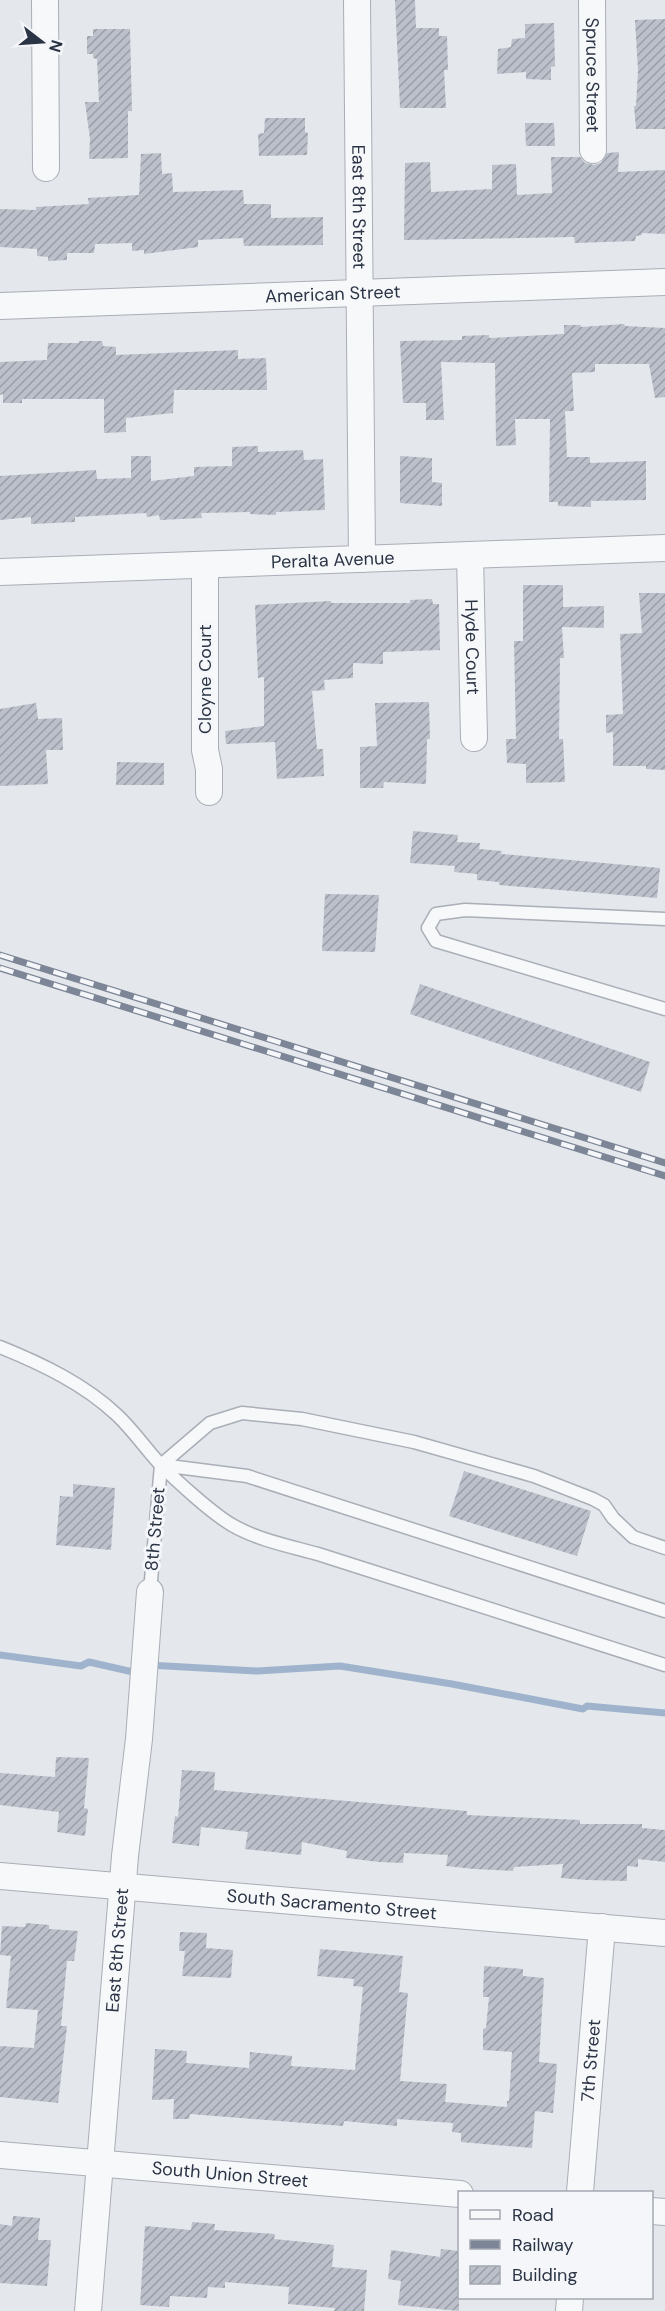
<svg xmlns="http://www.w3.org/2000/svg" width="665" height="2311" font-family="'DM Sans',sans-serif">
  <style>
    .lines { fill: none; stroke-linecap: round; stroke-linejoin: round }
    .stream { stroke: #9fb4cc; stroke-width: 7 }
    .building { fill: url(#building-hatch) }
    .lane-casing { stroke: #a9aeb7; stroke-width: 15 }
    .street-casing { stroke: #a9aeb7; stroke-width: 28 }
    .lane { stroke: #f7f8fa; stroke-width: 12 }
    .street { stroke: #f7f8fa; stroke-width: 26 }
    .rail-casing { stroke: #7d8696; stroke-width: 7 }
    .rail { stroke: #f4f6f9; stroke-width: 4.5; stroke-dasharray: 14; stroke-linecap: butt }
    .labels { text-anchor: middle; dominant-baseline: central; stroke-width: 6; stroke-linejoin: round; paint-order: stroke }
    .street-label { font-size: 18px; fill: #2b3445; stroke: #f4f6f9 }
  </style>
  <defs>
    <pattern id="building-hatch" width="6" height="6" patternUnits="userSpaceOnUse" patternTransform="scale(1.5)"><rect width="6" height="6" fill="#bbc0ca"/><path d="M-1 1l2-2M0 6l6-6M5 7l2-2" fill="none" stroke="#989da6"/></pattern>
  </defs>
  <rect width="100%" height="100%" fill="#e4e7ec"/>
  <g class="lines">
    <path class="stream" d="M0,1655L81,1666L89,1662L133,1672L138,1669
      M148,1665L257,1671L340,1666L452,1684L583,1709L587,1706L665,1713"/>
  </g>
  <path class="building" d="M395,0H415L416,28H439V36H447L448,70H444L446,108H400Z
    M665,19V129H636L634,106H636L638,71L635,20Z
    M554,23L555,66L551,67V80L526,79V72L497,74L498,49L511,47L512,39L525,38V24Z
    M93,29H130L132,111H128V158L89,159L90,139L85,102H99L97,59L93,58V54H87V36H93Z
    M265,118H305V132L308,133L307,155L259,156L258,134L264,133Z
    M525,123H554L555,146H526Z
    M619,152L618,172L665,170V234L642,233V235L636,236L635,241L575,243L574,237L404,240L405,163L430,162L431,192L492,189V165L516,164L517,195L552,193L551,157H580L585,163L594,165L601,163L607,153Z
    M161,153L162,174L172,173L173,192L243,190L244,204H271V218L323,217V245L244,246L243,238L198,240V247L144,254V250L132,251V243L95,244L94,253H67V260L48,261V257L37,256V249L0,247V209L36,210V207L89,204L88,198L139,195L141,154Z
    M624,324L625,326L665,328V397L655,398L649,364H595V372L572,373L574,411H565L567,457H590V463L646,461V500L591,501V507L558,506V502H549L550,419H515L516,445L496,446L495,363L441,362L444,420H426V403H403L400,341L462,340V336L489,335V338L564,334V325H581V327Z
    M79,341H102L103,346L116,347V355L238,350V359L266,358L267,390H174L173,413L126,418V432L104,433V399H22V403H3V394L0,395V362L47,360L48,343H79Z
    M258,446V452L303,450L304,460L323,459L325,510L276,512V515L250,514V512L201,513L202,518L160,520L159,515L147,517L146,513L75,517V522L31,524V517L0,520V476L96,470L97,479L131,478V456H151V481L194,476V467L232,466V447Z
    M400,456L432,458V482L442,483V506L400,503Z
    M523,585H563V607L604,606V628L562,627L564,658H560L559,739H563L565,782L526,783V764L507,763L506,739H516L514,641H523Z
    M639,593H665V770L646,769V766H613V732L606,733V715L623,714L620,634L642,633Z
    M432,599L433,604H439L440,650L383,652V664L353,663V678L324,680L325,690L312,691L317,749H323L324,776L277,779L275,742L226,744L225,731L264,726V677L258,678L255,605L331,601V603H410V600Z
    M429,702L430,739H427L426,784L384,782L383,788H360V747L377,746L375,703Z
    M36,703L38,719L62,718L63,750H46L48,784L0,786V709Z
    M117,762L164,763V785H116Z
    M413,831L458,835L457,842L480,843L479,849L502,851L501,854L660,868L657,898L499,885V882L477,880V874L454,872L455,866L410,863Z
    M325,894L379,895L375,952L322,951Z
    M420,984L650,1062L641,1092L410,1014Z
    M464,1471L591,1511L577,1556L449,1516Z
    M73,1484L115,1488L111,1550L56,1545L60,1496L73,1497Z
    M56,1757L89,1758L84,1808L88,1809L85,1836L57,1832L59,1812L0,1805V1773L55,1777Z
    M182,1770L215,1772L214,1790L467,1811V1815L580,1820V1824H642V1828L665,1830V1862L638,1859V1867L627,1866V1881L587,1880L561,1878L563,1864L514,1867L513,1871L474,1869L446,1866L448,1855L404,1853L403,1863L379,1862L346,1858L347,1851L302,1842L301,1855L245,1849L248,1832L201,1827L199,1846L172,1843L175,1816L178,1817Z
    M26,1923L49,1925V1929L78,1931L74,1961H67L61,2026H67L58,2103L0,2097V2046L34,2048L38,2010L6,2008L11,1956L0,1955L2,1926L25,1927Z
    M180,1932L207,1933L206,1948L233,1950L231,1978L182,1976L185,1951H179Z
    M320,1949L403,1956L399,1992L408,1993L400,2081L447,2084L445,2102L507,2107V2101H509L512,2052L483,2050V2029L486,2028L489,1997H483L484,1966L523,1969V1976L544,1978L539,2062L557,2064L553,2113L535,2111L532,2148L461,2142V2133L452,2132L453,2123L397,2119V2126L344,2121L343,2126L190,2114L189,2119H173L174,2099L152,2100L155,2049L187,2051L186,2063L249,2068L250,2052L292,2056L291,2066L355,2070L363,1987L353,1986L354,1979L317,1976Z
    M13,2216L40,2218L38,2240H51L47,2286L0,2283V2224L12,2226Z
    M192,2222L215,2224L214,2230L275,2234L274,2239L334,2245L332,2267L367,2270L364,2311H334L335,2308L288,2304L289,2287L225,2282V2288L208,2287L207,2298L170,2296L169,2307L140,2305L145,2226L191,2230Z
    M441,2249L459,2251V2311L398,2305L401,2281L388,2279L391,2250L440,2257Z"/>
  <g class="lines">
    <g class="lane-casing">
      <path id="lane" d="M665,919L465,910L436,914L428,928L436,941L665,1009
        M0,1347C42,1364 84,1384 117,1415C133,1430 145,1448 159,1463C175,1480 213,1514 232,1525C258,1540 289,1546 318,1554L665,1665
        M161,1465L210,1423L242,1413L302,1419L414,1442L534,1476L593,1499L604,1505L613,1518L633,1537L665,1548
        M161,1465L247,1476L665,1611
        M150,1592L161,1465"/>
    </g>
    <g class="street-casing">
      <g id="street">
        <path d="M45,0L46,168"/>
        <path id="s1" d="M357,0L362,559"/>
        <path id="s2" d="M592,0L593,150"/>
        <path id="s3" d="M0,306L665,282"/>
        <path id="s4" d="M470,555L474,738"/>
        <path d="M205,565V750L209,769V792"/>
        <path id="s5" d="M0,572L665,548"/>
        <path id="s6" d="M0,1876L665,1933"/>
        <path id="s7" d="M0,2155L460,2194"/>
        <path id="s8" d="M580,2192L602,1927"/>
        <path d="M652,2211L665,2212"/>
        <path id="s9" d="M88,2311L125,1856L139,1739L150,1592"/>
        <path d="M569,2311L570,2298"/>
      </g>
    </g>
    <use href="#lane" class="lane"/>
    <use href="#street" class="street"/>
    <g class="rail-casing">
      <path id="rail" d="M0,955L665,1163
        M0,968L665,1176"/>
    </g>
    <use href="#rail" class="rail"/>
  </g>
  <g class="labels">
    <g class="street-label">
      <text stroke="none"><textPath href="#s2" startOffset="75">Spruce Street</textPath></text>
      <text stroke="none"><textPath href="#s1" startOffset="207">East 8th Street</textPath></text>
      <text stroke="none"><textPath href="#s3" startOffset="333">American Street</textPath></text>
      <text stroke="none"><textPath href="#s5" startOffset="333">Peralta Avenue</textPath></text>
      <text stroke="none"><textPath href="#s4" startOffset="92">Hyde Court</textPath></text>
      <text transform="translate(205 679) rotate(-90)">Cloyne Court</text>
      <text transform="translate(155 1529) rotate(-85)">8th Street</text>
      <text stroke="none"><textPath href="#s6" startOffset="333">South Sacramento Street</textPath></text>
      <text stroke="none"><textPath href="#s9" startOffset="362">East 8th Street</textPath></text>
      <text stroke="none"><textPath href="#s8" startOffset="132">7th Street</textPath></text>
      <text stroke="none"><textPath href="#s7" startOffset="231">South Union Street</textPath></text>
    </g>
  </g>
  <rect x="458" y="2191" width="195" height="108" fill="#f4f6f9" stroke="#a4a8b1" stroke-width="1.5"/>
  <rect x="470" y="2210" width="30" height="9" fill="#f7f8fa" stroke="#a4a8b1" stroke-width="1.5"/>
  <text x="512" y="2221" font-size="18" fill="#2b3445">Road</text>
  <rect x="470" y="2240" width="30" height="9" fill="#7d8696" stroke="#a4a8b1" stroke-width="1.5"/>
  <text x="512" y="2251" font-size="18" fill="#2b3445">Railway</text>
  <rect x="470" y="2266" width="30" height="18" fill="url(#building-hatch)" stroke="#a4a8b1" stroke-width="1.5"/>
  <text x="512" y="2281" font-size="18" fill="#2b3445">Building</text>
  <g transform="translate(42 42) rotate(107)" stroke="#f4f6f9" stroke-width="4.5" paint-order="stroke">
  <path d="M0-4.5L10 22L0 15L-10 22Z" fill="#2b3445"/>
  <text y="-9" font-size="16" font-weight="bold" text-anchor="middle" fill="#2b3445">N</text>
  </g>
</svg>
